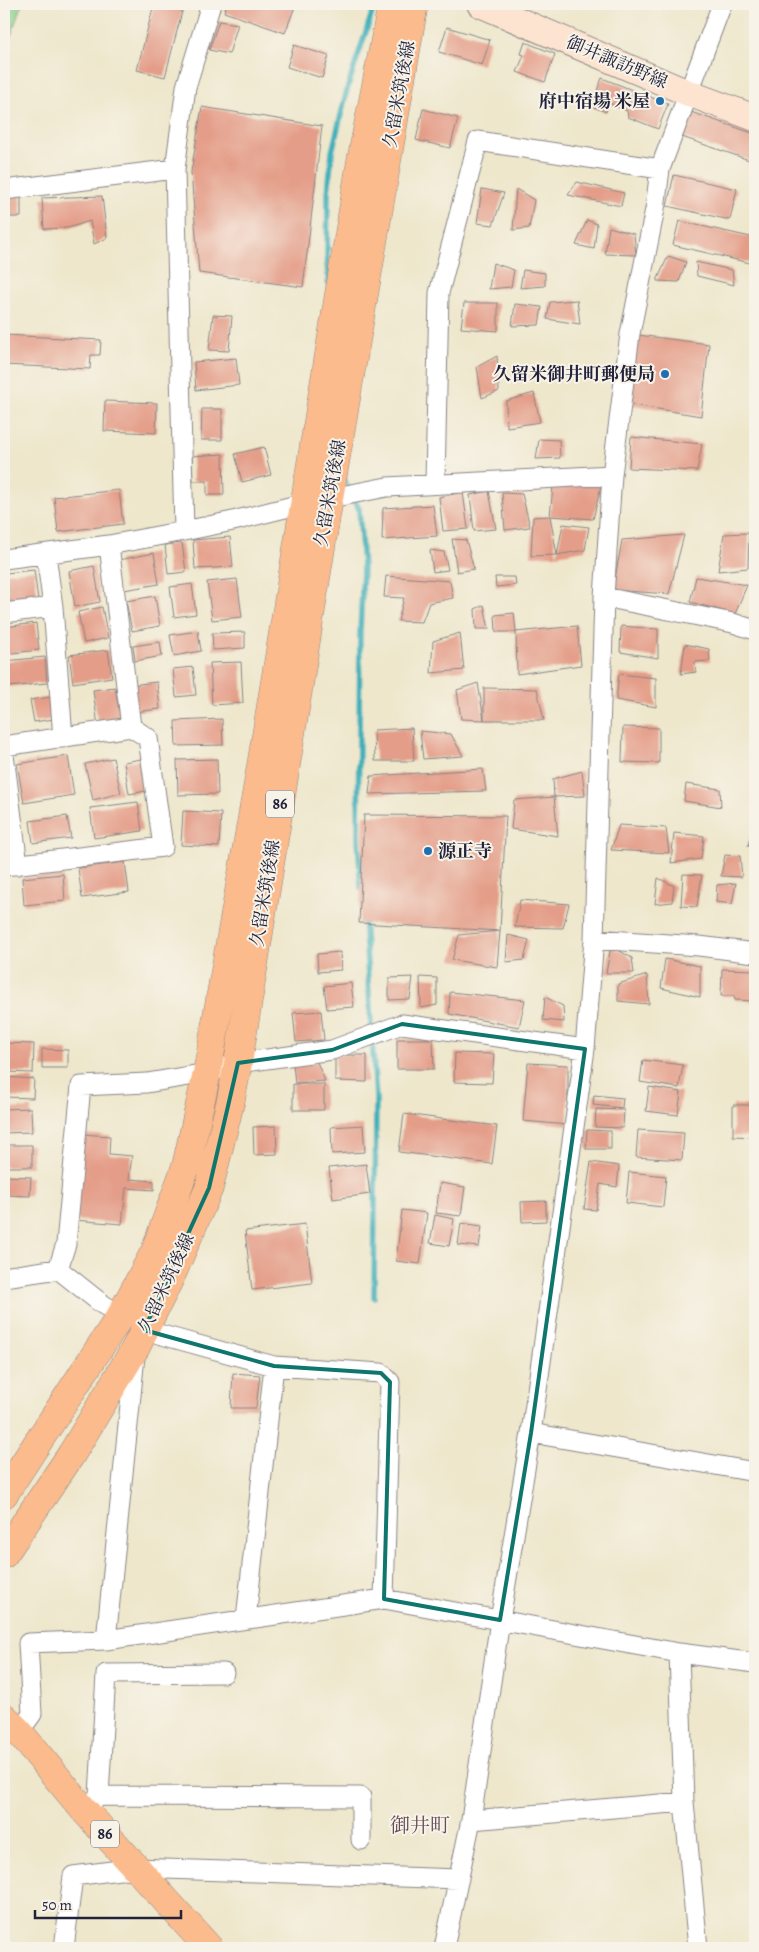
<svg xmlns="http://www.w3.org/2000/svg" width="759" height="1952" font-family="Alegreya,'Noto Serif JP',serif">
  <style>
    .green { fill: #8ad38e; stroke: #567a64 }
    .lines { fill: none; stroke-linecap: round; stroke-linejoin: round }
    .stream { stroke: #40b0ba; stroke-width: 5.5 }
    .building { fill: #e49d88 }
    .minor-casing { stroke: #888484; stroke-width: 21 }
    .secondary-casing { stroke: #888484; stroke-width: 28 }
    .primary-casing { stroke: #888484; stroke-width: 29 }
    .minor { stroke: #fff; stroke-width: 19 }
    .secondary { stroke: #fde4d1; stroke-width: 26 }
    .primary { stroke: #fbbb8d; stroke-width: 28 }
    .marked { fill: none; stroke: #0f766e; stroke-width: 4; stroke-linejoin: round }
    .poi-dot { fill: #1f6fb2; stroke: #f7f3e8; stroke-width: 2 }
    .labels { text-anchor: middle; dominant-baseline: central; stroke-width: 4; stroke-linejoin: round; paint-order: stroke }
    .shield { fill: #f7f3e8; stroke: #62616f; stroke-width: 1 }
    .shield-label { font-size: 16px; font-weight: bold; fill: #22223b }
    .street-label { font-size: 18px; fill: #22223b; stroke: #f7f3e8 }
    .poi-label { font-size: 18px; font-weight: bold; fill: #22223b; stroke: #f7f3e8; text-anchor: end }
    .quarter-label { font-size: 20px; fill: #664d56; stroke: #f7f3e8 }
  </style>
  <rect width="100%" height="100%" fill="#f7f3e8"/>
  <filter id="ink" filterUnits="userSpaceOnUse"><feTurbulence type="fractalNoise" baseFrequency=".02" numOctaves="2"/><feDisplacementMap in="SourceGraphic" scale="10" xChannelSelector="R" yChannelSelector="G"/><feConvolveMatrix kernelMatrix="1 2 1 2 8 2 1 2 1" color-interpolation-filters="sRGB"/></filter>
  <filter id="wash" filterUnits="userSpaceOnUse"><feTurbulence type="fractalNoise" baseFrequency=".0096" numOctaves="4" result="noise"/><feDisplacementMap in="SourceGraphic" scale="20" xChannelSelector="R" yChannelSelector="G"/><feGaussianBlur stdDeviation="1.12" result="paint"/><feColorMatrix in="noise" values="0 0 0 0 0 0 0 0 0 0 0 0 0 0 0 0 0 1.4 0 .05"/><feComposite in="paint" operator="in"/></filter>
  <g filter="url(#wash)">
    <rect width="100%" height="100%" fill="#eee7cc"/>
    <path class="green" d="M4,4H22L4,54Z"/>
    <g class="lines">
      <path class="stream" d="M328,283L327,258L328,193L332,152L348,86L375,4
        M343,476L359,509L363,568L360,633L358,838L361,888
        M364,917L376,1099L374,1297"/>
    </g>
    <g id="blocks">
      <path class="building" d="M154,4H184L165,77L137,70Z
        M227,4H296L285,33L224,12Z
        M219,21L238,24L229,54L209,50Z
        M447,27L490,40L482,65L439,52Z
        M525,42L555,54L545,82L517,72L524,55L521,54Z
        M294,45L329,56L322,78L287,67Z
        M602,78L668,104L658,129L628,117L627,111L609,103L606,112L591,106Z
        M202,107L322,126L303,287L199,273L191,172Z
        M423,109L458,118L450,148L416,140Z
        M691,112L755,134V162L682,137Z
        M674,175L737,189L730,220L667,206Z
        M577,182L624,193L621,206L568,195Z
        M482,189L504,193L493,225L477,223Z
        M516,189L534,200L529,228L513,230Z
        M21,195V217H4V198Z
        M102,196L107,238L94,244L90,221L68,228L44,229L42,198Z
        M587,220L597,224L594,249L576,245Z
        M679,221L755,238L750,263L673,245Z
        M609,227L634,234L636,255L605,254Z
        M668,256L686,262L679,282L657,281Z
        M696,262L732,270L734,285L697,276Z
        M493,263L514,270L511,287L489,289Z
        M523,270L545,273V286L520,288Z
        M577,300L580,324L547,319L550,302Z
        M464,303H498V331L461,328Z
        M515,304L542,307L539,325L512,326Z
        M213,315L232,316L229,351L209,350Z
        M630,334L709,344L701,416L621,403Z
        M4,335L101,340L100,355H91L90,369L4,365Z
        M497,356L499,391L482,398L477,367Z
        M236,358L239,385L196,390L194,362Z
        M534,393L540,422L507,427L506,401Z
        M105,401L157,403L156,433L104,431Z
        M202,409H222V440H201Z
        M631,437L702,444L697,471L629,468Z
        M539,439L559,440L560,458L536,459Z
        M264,447L271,475L242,482L235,454Z
        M223,454L224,495H207V481H193L192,456Z
        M602,482L593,519L550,516L553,486Z
        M119,490L123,524L58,532L54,497Z
        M489,491L496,529L474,531L470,495Z
        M463,492L468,529L443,531L439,497Z
        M502,493L522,494L530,527L505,530Z
        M433,505L437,536L382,540L383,508Z
        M550,516L557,555L531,556L533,517Z
        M563,524L589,527L585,550L557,555Z
        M749,533L748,568L718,571L724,534Z
        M684,535L669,594L613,590L622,540Z
        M230,537L233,567L195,569L193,540Z
        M452,539L466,540L474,569L457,572Z
        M182,543L186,572L168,574L165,545Z
        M430,550L444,552L448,570L433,572Z
        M154,553L159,584L124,590L119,560Z
        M94,566L100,602L75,607L69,571Z
        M34,570L38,600L10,603L6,573Z
        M386,576L450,581L453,598L429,603L422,622L398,621L404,598L384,597Z
        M495,577H515L516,585L496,587Z
        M696,577L747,585L735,614L690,602Z
        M237,579L242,617L212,620L207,582Z
        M192,584L196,614L174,617L170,587Z
        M155,596L160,626L132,631L126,601Z
        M484,605L489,629H476L475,609Z
        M102,607L108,638L84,643L78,612Z
        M514,613L516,632L577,626L581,665L517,674L516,632H496L495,615Z
        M36,623L39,650L4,654V627Z
        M621,626L658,629V658L620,652Z
        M198,631L201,651L174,656L170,635Z
        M245,632V648L213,650L212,633Z
        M460,633L464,670L431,673L433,641Z
        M160,642L162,656L135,661L133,646Z
        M685,644L709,649L710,661L695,662L696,672L681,674Z
        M108,650L112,677L73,683L69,655Z
        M45,657L47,683L8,687L5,661Z
        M241,662L243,703L212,705L210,663Z
        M193,667L196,695L176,697L173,669Z
        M619,674L656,678V707L616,700Z
        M157,682L160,709L133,712L130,685Z
        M478,683L484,720L461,719L457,690Z
        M115,687L121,722L98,726L93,690Z
        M484,688L537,689L544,720H484Z
        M51,697L54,719L34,722L30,700Z
        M222,719L223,745L176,746L175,721Z
        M623,727L659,728V763L622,762Z
        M412,728L414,761H375L374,730Z
        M420,731L451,734L463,756L423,759Z
        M68,756L74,795L24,803L17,764Z
        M113,758L121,793L93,800L85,764Z
        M141,759L146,791L129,794L124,762Z
        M217,759L218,794L178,795L177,760Z
        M483,769L486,791L369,794L371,776Z
        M582,771L585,796L554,797L553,779Z
        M686,784L720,789L721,807L684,801Z
        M554,797L558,836L511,829L514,800Z
        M138,802L142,831L94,838L90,808Z
        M183,811L221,813L219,847L181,845Z
        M364,815L506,816L500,931L359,923Z
        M67,816L71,838L33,843L30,821Z
        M755,820V848L748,846Z
        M619,825L666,828L669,853L611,850Z
        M674,833L704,836L701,859L671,863Z
        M725,855L740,856L742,877L721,876Z
        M125,862L129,892L82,898L78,868Z
        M63,874L65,901L24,905L22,878Z
        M683,874L702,875L697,907L681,906Z
        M658,878L674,886L672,902L655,904Z
        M736,883L732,904L716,902L717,885Z
        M520,900L569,904L563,928L515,927Z
        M500,931L497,967L452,960L459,935Z
        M508,935L529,940L524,960L506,962Z
        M611,946L632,958L634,973H606Z
        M340,952L341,970L318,972L317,954Z
        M665,959L700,966V997L661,988Z
        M722,969L755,970V1001L735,1000L734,996H721Z
        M647,975L649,1004L618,1001V984Z
        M413,977L410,999L389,1000V978Z
        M420,977L437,978V1005L421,1008Z
        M351,983L354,1007L327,1009L324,986Z
        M450,992L525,1000L519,1027L449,1014Z
        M545,997L563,1006L564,1022L543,1020Z
        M321,1011L324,1040L296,1042L293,1013Z
        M397,1039H433L434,1069H397Z
        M6,1043L34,1044L33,1073L5,1072Z
        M42,1049L68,1050V1068H42Z
        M455,1053L494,1054L492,1083L454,1082Z
        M335,1055H367V1082L335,1081Z
        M643,1060L683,1065L679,1088L640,1082Z
        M317,1062L325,1081L295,1083L293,1064Z
        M528,1063L568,1065V1125L523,1121Z
        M4,1077L34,1079L33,1098L4,1097Z
        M293,1084H324V1110H293Z
        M649,1087L681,1092L678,1115L646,1111Z
        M594,1095L623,1098L622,1108L593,1105Z
        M733,1105H755V1137L733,1136Z
        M31,1108L32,1132L4,1133V1109Z
        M596,1109L624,1110L623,1128L595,1127Z
        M404,1114L497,1126L492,1164L399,1152Z
        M363,1125L365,1152L332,1154L331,1127Z
        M276,1126L277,1154L254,1155L253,1127Z
        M587,1130L611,1131V1149H586Z
        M638,1130L684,1133L682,1160L636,1157Z
        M82,1134L110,1136L109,1154L132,1156L129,1179L154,1181V1190L126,1188L122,1224L74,1220Z
        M4,1145H32V1167H4Z
        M591,1162L619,1166L617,1187L600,1184L596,1210L584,1209Z
        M366,1164L370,1194L333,1199L329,1168Z
        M629,1172L666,1176L663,1207L626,1203Z
        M4,1176L31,1177L30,1196L4,1195Z
        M440,1183L465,1187L461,1216L436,1213Z
        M546,1201V1221L522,1222L521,1202Z
        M402,1210L427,1213L420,1264L396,1261Z
        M435,1215L454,1219L449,1246L430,1243Z
        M461,1223L482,1226L479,1247L458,1245Z
        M305,1224L312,1283L252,1290L245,1231Z
        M233,1373L260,1375L256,1408H231Z"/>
    </g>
  </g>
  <g filter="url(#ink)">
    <use href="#blocks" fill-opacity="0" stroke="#888484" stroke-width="1"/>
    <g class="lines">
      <g class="minor-casing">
        <path id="minor" d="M4,190L175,169
          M435,483L439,293L478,141L660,169
          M184,531L175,169L186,87L211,4
          M109,545L131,727
          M4,559L109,545L184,531L233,521L305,503L387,487L612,475
          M604,597L733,623L755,630
          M53,607L63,738
          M4,613L53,607L46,554
          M4,746L131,727L148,738L163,847L4,866
          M4,755L18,865
          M594,939L699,946L755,953
          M58,1269L66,1244L81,1086L147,1083L207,1073L238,1063L332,1050L402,1024L585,1049
          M4,1277L58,1269L102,1304L121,1315
          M144,1330L274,1366L381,1373L390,1382L384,1599
          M531,1433L755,1472
          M246,1619L274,1366
          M106,1640L135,1356
          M679,1653L684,1802L698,1948
          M19,1732L32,1714L28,1643L106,1640L384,1599L679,1653L755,1663
          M99,1796L106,1674L224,1673
          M84,1810L99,1796L361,1797V1840
          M471,1820L684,1802
          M64,1948L73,1876L135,1868L459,1879
          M444,1948L471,1820L500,1620L531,1433L585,1049L594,939L604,597L612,475L630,334L655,209L660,169L722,4"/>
      </g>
      <g class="secondary-casing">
        <path id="secondary" d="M480,4L688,93L755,118"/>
      </g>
      <g class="primary-casing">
        <path id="primary" d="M4,1494L121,1315L155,1251L186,1166L207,1073L260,772L361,161L392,4
          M4,1554L71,1455L136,1347L172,1274L209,1188L231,1099L238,1063L329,498L414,4
          M4,1717L19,1732L84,1810L209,1948"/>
      </g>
      <use href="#minor" class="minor"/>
      <use href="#secondary" class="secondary"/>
      <use href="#primary" class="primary"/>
    </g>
  </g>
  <path class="marked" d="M402,1024L585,1049L531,1433L500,1620L384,1599L390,1382L381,1373L274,1366L144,1330L209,1188L238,1063L332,1050Z"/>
  <g class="poi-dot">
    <circle cx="660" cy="101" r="5"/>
    <circle cx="665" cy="374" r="5"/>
    <circle cx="428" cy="851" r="5"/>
  </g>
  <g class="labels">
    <g class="shield">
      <rect x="266" y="790.5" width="28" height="27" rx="4"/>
      <rect x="91" y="1820.5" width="28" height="27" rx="4"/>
    </g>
    <g class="shield-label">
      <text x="280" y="804">86</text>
      <text x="105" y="1834">86</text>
    </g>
    <g class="street-label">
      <text transform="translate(617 62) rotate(23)">御井諏訪野線</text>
      <text transform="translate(399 94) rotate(-80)">久留米筑後線</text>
      <text transform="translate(330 493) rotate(-80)">久留米筑後線</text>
      <text transform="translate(265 893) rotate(-81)">久留米筑後線</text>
      <text transform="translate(166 1283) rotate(-65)">久留米筑後線</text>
    </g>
    <g class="poi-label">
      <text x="650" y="101">府中宿場 米屋</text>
      <text x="655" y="374">久留米御井町郵便局</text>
      <text x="438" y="851" text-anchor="start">源正寺</text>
    </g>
    <g class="quarter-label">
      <text x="420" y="1825">御井町</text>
    </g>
  </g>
  <rect width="759" height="1952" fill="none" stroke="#f7f3e8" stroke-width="20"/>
  <path d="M35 1910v8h146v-8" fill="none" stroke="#22223b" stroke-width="2.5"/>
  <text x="42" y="1910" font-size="15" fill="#22223b" stroke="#f7f3e8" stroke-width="4" paint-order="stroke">50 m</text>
</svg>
